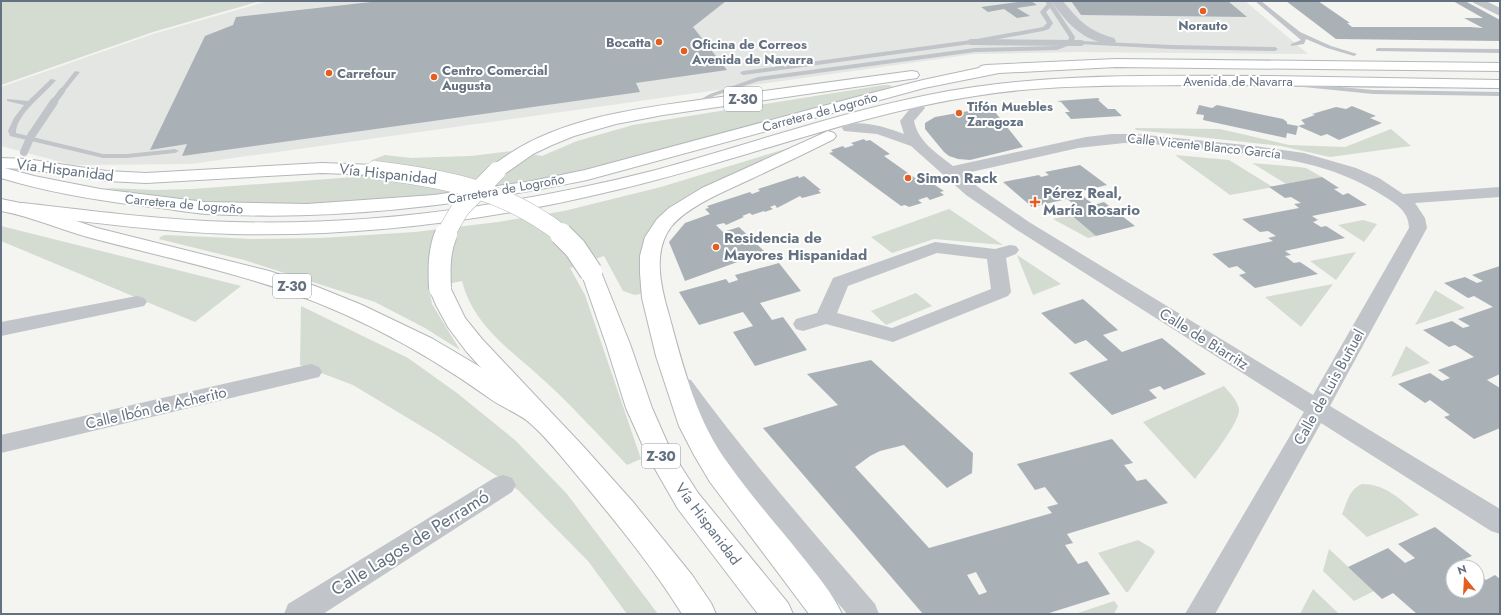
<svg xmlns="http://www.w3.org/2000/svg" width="1501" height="615" font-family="Jost,sans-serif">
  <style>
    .built { fill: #e4e6e4 }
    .green { fill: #d4dbd1 }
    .building { fill: #aab1b6; fill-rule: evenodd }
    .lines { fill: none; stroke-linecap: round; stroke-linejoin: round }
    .primary-casing { stroke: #b4b8bc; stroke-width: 2 }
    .highway-casing { stroke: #b4b7ba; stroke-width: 2 }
    .lane { fill: #c1c4c8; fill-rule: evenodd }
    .street { fill: #c1c4c8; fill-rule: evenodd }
    .primary { fill: #fff; fill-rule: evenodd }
    .highway { fill: #fff; fill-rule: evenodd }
    .primary-bridge-far1-casing { stroke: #b4b8bc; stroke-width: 19; stroke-linecap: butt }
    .primary-bridge-casing { stroke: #b4b8bc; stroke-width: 24; stroke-linecap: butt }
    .highway-bridge-far1-casing { stroke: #b4b7ba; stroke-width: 19; stroke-linecap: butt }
    .highway-bridge-casing { stroke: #b4b7ba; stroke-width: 24; stroke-linecap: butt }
    .lane-bridge-far1 { stroke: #c1c4c8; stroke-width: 6 }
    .lane-bridge { stroke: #c1c4c8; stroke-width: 8 }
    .primary-bridge-far1 { stroke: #fff; stroke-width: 18 }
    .primary-bridge { stroke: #fff; stroke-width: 22 }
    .highway-bridge-far1 { stroke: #fff; stroke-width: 18 }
    .highway-bridge { stroke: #fff; stroke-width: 22 }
    .poi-dot { fill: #e35f21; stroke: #fff; stroke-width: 1.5 }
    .labels { text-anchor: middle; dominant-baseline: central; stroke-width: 4; stroke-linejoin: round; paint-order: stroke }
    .far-poi-label { font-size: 13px; font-weight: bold; fill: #637181; stroke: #fff; text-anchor: start }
    .far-street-label { font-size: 13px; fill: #637181; stroke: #fff }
    .shield { fill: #fff; stroke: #929ca7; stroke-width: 1 }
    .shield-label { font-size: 14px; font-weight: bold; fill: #637181 }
    .street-label { font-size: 15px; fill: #637181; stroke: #fff }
    .poi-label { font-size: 15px; font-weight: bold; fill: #637181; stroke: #fff; text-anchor: start }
    .near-street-label { font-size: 18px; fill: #637181; stroke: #fff }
  </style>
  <rect width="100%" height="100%" fill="#f4f4f0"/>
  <path class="built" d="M268,1H1245L1308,54L1076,52L974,54L191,164L73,165L1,146V87L153,34Z"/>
  <path class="green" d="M1,1H260L153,32L1,85Z
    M884,85H890L892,87L848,100L545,181L474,192L316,207L210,203L146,198L106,188L155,190L192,189L355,177L372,160L385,155L411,158L439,157L471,156L513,151L542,156L577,141L633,125Z
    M1135,128L1220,129L1289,145L1345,147L1391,129L1411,146L1330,157L1281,146L1136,130Z
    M795,146L799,148L666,218L644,293L635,295L623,291L604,256L570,268L585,295L641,459L627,465C601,438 576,410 548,384C514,352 474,328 462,281L429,288L432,304L460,350L425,328L375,302L244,260L159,239L160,237L165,235L252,239L321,238L415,232L498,222L564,211L661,187Z
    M1175,155L1229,160L1273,187L1230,195Z
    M1252,163L1299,167L1306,168L1322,177L1286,184Z
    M949,209L1003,245L934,239L892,253L871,237Z
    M1070,215L1096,236L1088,238L1053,219Z
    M1363,220L1377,224L1364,242L1338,225Z
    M1,226L241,286L195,322L1,241Z
    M1356,252L1336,280L1310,261Z
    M1017,255L1061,284L1033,295Z
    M1333,284L1301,327L1265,297Z
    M1435,290L1465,308L1415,325Z
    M916,293L932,306L886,325L871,311Z
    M301,306L408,358L457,393L516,441L567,494L658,614H627L588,561L518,490L436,435L353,385L300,365Z
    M1406,346L1430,363L1391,377Z
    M1224,386C1230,393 1237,400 1239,409C1241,422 1204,467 1195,479L1143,422Z
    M1362,484C1386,484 1401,500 1419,515L1367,537L1342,514C1347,503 1349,489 1362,484Z
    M1138,540L1153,549L1155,552L1128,592H1126L1098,553Z
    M1329,549L1374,591L1354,601L1323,571Z
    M1313,589L1339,614H1300Z
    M1114,601L1118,606L1114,614H1075Z"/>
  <path class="building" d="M380,1H726L693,27L727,70L636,83L640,92L182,156L187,144L150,150L205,36L233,25L236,17Z
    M1026,1H1031L1037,5L1017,8L1030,16L1017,18L1004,9L988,12L981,7Z
    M1071,1H1228L1247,17L1081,15Z
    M1286,1H1318L1350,23H1347L1352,27H1470L1483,28L1464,18H1483L1453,1H1465L1500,20V41L1336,39Z
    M1098,98L1100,100H1098L1108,109H1115L1122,116L1071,119L1065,112H1070L1061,102L1057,101Z
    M1199,105L1212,108L1217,105L1283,119L1287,122V124L1298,126L1296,135L1287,133L1286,138L1203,120L1204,115L1196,114Z
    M1352,106L1376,116L1370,118L1382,123L1339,140L1327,134L1321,136L1298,126L1305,124L1301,120L1315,115L1312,114L1336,107L1346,109Z
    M991,107L1023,147L970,160L958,159L949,156L944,152L925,129V123L935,117Z
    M864,139L866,141L870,140L890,154L884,156L915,178L921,176L944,191L940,192L944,195L930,200L927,197L918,200L922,203L909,207L905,205L901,206L829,153L833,152L831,150L843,146L845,148L854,145L851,143Z
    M1080,165L1107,185L1078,192L1094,205L1104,202L1135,226L1096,236L1066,211L1079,208L1067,199L1032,207L1003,182L1039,175L1041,177L1049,175L1045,172Z
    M798,176L799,178L804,176L821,190H818L821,193L802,198L800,196L777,208L775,205L770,207L773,209L765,212L764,211L752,215L750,213L742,216L744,217L726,225L724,223L716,225L723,232L739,227L765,252L685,281L669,242L685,223L710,214L705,209L709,208L707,206L750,192L752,194L760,191L758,189Z
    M1322,177L1339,188L1334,189L1343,195L1348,193L1367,205L1312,216L1318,220L1313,222L1321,227L1326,226L1345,238L1285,251L1291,255L1285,256L1294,263L1300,262L1318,274L1255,288L1239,275L1246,273L1237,266L1229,268L1212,254L1273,241L1268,238L1276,236L1268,231L1260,232L1242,219L1299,208L1294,204L1301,203L1291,197L1285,198L1269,187Z
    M779,263L801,291L760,303L772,320L783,317L807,350L755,366L733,332L753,326L743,312L699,325L679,292L726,279L729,283L738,280L735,275Z
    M1500,266V374L1487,380L1500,388V428L1474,439L1444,417L1450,415L1430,400L1425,403L1398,384L1430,373L1442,381L1450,378L1438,370L1474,357L1455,345L1449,347L1423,330L1452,321L1463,328L1470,326L1458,319L1493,307L1474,296L1468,298L1444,283L1465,277L1477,283L1483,281L1472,275Z
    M1083,299L1118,330L1103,335L1122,352L1162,338L1206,374L1164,390L1160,386L1149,390L1157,398L1112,415L1069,373L1108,360L1086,340L1075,344L1041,313Z
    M871,360L973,453L972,473L947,488L904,445L880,451L870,456L855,467L929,548L1052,513L1047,507L1058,504L1045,487L1035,490L1017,464L1112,439L1133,463L1124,465L1137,481L1146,479L1168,503L1067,534L1073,543L1065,545L1078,564L1087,561L1110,594L1046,614H923L763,428L838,405L807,374ZM976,572L987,592L979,595L967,575Z
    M1435,527L1472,556L1462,560L1470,567H1453V591H1477V573L1486,580L1495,575L1500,579V614H1417L1393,593L1382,599L1348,567L1388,548L1405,563L1415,558L1398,544Z"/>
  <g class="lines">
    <g class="primary-casing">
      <path id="primary" d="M1116,59L1500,63V71L1116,67L999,73L924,88L587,180C460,206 336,221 206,214C185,212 164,208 143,206C95,200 47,192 1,178V167L34,176L100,189L205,202L307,204L434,195L532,181L585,170L864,95L923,80L979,68L981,66L986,65Z
        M912,71L917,72L919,75L917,78L663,115L616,124L574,136L552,145L533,154L503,175L497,176L491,175L488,171C493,164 502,159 509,154C573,112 661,106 735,95C794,87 853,79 912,71Z
        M1269,76L1500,80V88C1397,87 1295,85 1192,85C1120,86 1047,84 975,96C851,115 734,163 612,191C488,221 360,237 232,234C162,232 93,222 23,215L16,213L14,209L16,205L23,203C92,211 162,220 232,222C312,224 393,219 472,207C533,198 593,186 652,171C744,146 834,114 928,95C1040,72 1155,76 1269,76Z
        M828,131L834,133L836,136L834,139C806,153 779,166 751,179C728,190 687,206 671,227C652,252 661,288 669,315C683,367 697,423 730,466C752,497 777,525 801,555C816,574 832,592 842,614H809L710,482L694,455L679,426L656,356L642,298L640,273V256L645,237L657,219L669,208L702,188Z
        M440,281L448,283L465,318L482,339L548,409L552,416L548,423L539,425L530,423L466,351L448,327L436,305L429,288L432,283Z"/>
    </g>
    <g class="highway-casing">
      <path id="highway" d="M1,158L26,159L106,171L146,173L322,163L375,165L381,166L384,170L381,174L375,175L322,173L146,183L106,181L26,169L1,168Z
        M1,199L30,205L97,228L269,271L315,286L362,305L433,339L477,365L520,395L548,409L583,446L633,502L692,575L711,603L716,614H682C654,569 620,527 586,486C568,465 551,442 531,424C522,415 501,407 489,398C418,347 339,306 255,281C202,265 148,253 95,239C63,231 34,217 1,211Z
        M591,266L598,268L601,272L630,344L652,408L671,451L698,493L788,603L793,614H758L678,509L647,455L626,408L606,344L581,272L584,268Z"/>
    </g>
    <path class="lane" d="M1045,1H1051L1075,37L1073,44L1057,50L975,52L759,81L714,96L695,107L693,108L689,106L710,94L758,77L975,48L1056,46L1068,42L1069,37L1050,8L1046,12L1053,23L1049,29L1043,31L971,44L743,75L740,73L743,71L971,40L1043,27L1047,23L1040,12L1047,4Z
      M1255,1H1261L1300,32L1331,46L1357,54L1354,56L1327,48L1306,39L1304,44L1291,46V44L1301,40Z
      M1081,41L1171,45L1275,47L1278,49L1275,51L1171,49L1079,44V42Z
      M1378,48L1500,49V53L1376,51V49Z
      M75,71L80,72L64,92H60V90Z
      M51,79L56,80C45,94 16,114 16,133L103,154H127L175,149L179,151L175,153L127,158H103L10,136L8,131L14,118L24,105L7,101V99L28,101Z
      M1286,82L1373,90L1500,92V96L1373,94L1284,85V83Z"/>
    <path class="street" d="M1051,1H1063C1079,21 1089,31 1114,38L1116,41L1114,44C1109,45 1104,43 1099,42C1077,35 1064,19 1051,1Z
      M1472,1H1486L1500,8V16L1474,3Z
      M918,104L923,105L925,108L914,121C918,142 938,154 953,166L1086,137L1112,134H1136L1255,146L1304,153L1356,168L1379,178L1403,194L1500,187V197L1415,203L1425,218L1427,228L1330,406L1500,509V534L1491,531L1321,423L1215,614H1185L1304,412L1017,230L966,195L911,146L877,134L844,131L842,128L844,125C863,120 885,127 904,134L900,121L913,105ZM1124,143C1154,143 1183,147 1212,150C1272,156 1330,162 1382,195C1395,203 1409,211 1409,228L1313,395L1029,222L978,187L962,174L1078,148Z
      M935,242L995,249L1010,245L1016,246L1019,250L1016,254L1006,258L1011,292L1008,296L893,342L826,324L803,331L796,329L793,324L796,319L817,313L833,278ZM937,253L987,259L991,289L892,328L837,313L848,286Z
      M137,296L144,298L147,302L144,306L1,336V322Z
      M311,364L319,367L322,372L319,377L1,453V435Z
      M683,378L691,380C748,458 812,531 875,604L879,614H847L769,519L710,441L672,386L675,380Z
      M503,475L512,478L516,485L512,492L323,614H284L288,604L494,478Z"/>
    <use href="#primary" class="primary"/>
    <use href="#highway" class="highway"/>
    <g class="primary-bridge-far1-casing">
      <path id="primary-bridge-far1" d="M445,235L460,209L497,171"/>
    </g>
    <g class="primary-bridge-casing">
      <path id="primary-bridge" d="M440,288C439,269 439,251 446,234"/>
    </g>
    <g class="highway-bridge-far1-casing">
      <path id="highway-bridge-far1" d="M375,170C447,179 504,189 563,235"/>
    </g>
    <g class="highway-bridge-casing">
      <path id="highway-bridge" d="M561,234L575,248L591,272"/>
    </g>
    <path class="lane-bridge-far1" d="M971,42L1081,43
      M53,103L62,91"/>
    <path class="lane-bridge" d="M24,152L31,136L54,102"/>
    <use href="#primary-bridge-far1" class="primary-bridge-far1"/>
    <use href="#primary-bridge" class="primary-bridge"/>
    <use href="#highway-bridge-far1" class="highway-bridge-far1"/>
    <use href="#highway-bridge" class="highway-bridge"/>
  </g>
  <g class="poi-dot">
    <circle cx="1203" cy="11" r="4"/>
    <circle cx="659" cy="42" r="4"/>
    <circle cx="684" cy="51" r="4"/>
    <circle cx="329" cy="73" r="4"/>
    <circle cx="434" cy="77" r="4"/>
    <circle cx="959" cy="113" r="4"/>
    <circle cx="908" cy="178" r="4"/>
    <path d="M1033 196h4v4h4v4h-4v4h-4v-4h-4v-4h4z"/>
    <circle cx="716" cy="247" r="4"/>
  </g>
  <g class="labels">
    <g class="far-poi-label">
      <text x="1203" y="25" text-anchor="middle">Norauto</text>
      <text x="651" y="42" text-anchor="end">Bocatta</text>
      <text x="692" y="44">Oficina de Correos<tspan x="692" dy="15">Avenida de Navarra</tspan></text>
      <text x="442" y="70">Centro Comercial<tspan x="442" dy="15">Augusta</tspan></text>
      <text x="337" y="73">Carrefour</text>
      <text x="967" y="106">Tifón Muebles<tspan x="967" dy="15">Zaragoza</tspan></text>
    </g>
    <g class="far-street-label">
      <text x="1238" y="81">Avenida de Navarra</text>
      <text transform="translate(820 112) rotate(-15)">Carretera de Logroño</text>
      <text transform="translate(1204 146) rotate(6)">Calle Vicente Blanco García</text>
      <text transform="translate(506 189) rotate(-10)">Carretera de Logroño</text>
      <text transform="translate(184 204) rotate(5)">Carretera de Logroño</text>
    </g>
    <g class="shield">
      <rect x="724" y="87" width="38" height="24" rx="3"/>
      <rect x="273" y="274" width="38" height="24" rx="3"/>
      <rect x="642" y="444" width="38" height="24" rx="3"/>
    </g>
    <g class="shield-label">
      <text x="743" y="99">Z-30</text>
      <text x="292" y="286">Z-30</text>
      <text x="661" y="456">Z-30</text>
    </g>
    <g class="street-label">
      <text transform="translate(65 170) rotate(7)">Vía Hispanidad</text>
      <text transform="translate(388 174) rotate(6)">Vía Hispanidad</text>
      <text transform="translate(1204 339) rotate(32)">Calle de Biarritz</text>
      <text transform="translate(1329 387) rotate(-61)">Calle de Luis Buñuel</text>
      <text transform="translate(156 408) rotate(-13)">Calle Ibón de Acherito</text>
      <text transform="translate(708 524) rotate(53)">Vía Hispanidad</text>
    </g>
    <g class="poi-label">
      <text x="916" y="178">Simon Rack</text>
      <text x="1043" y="193">Pérez Real,<tspan x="1043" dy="17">María Rosario</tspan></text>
      <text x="724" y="238">Residencia de<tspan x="724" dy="17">Mayores Hispanidad</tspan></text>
    </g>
    <g class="near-street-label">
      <text transform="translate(410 543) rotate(-32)">Calle Lagos de Perramó</text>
    </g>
  </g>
  <rect width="1501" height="615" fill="none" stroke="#637181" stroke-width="4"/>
  <g transform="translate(1465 579) rotate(342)"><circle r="19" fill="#ffffff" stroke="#c1c6cd"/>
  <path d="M0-3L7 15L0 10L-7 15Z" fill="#e35f21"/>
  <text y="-6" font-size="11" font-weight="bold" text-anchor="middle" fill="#637181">N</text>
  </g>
</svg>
